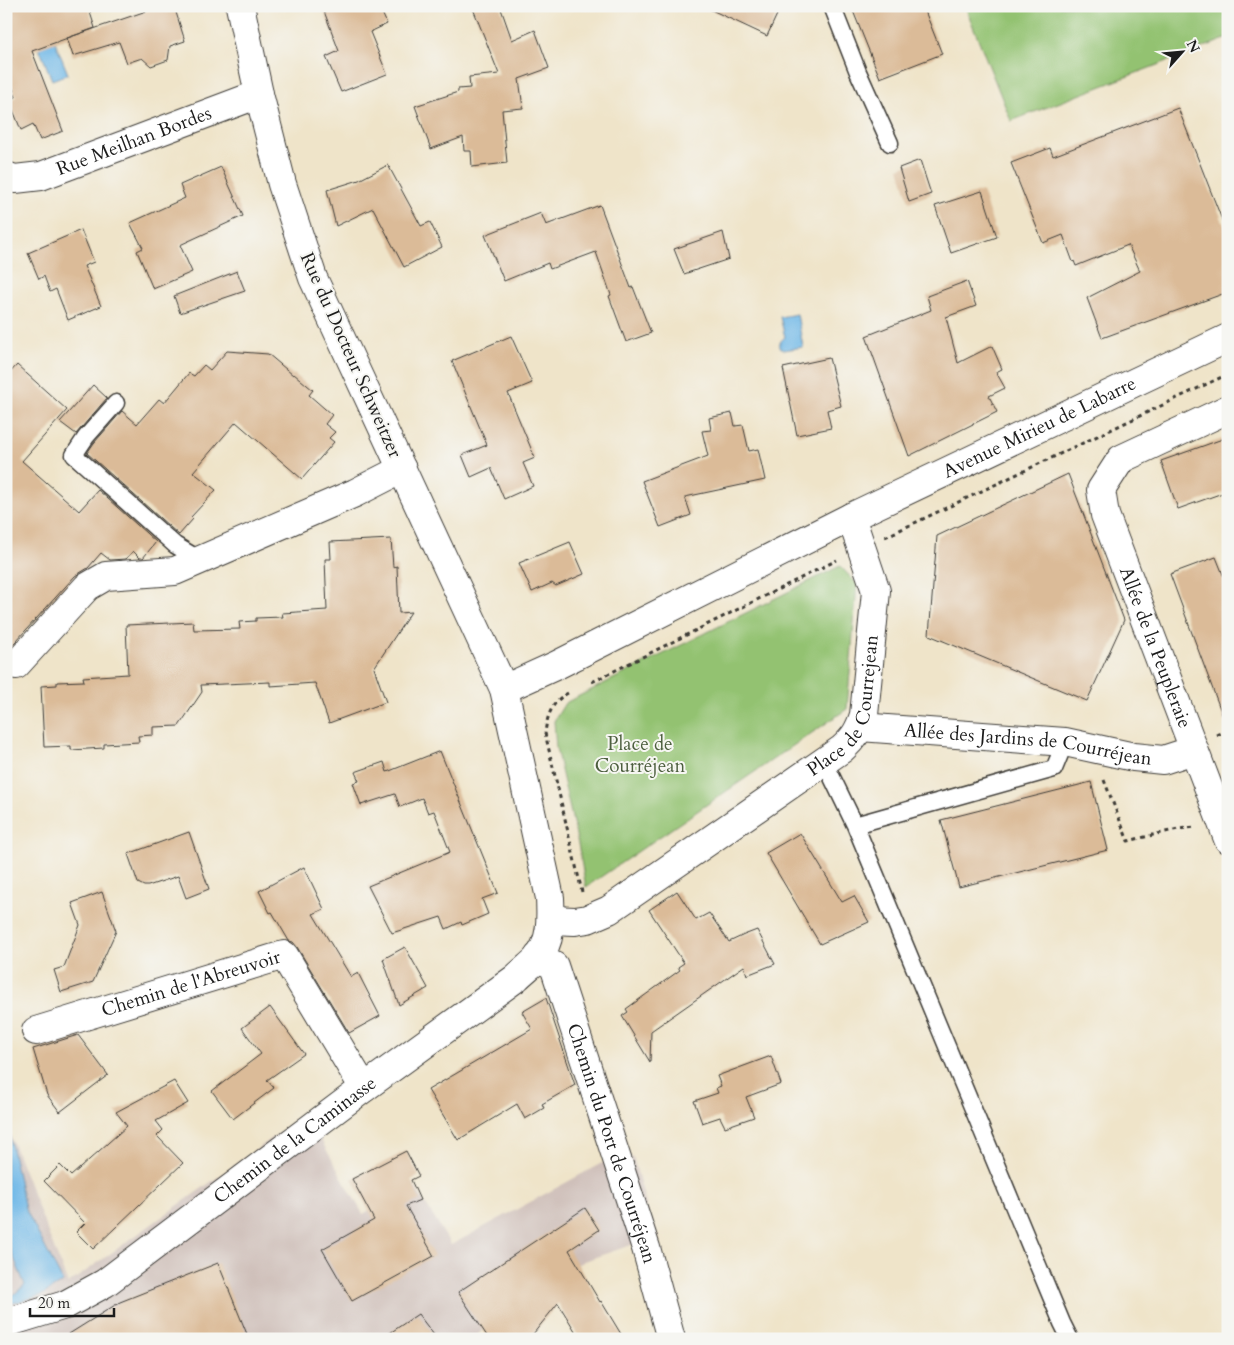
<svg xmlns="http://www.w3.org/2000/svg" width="1234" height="1345" font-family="Cardo,serif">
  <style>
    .industrial { fill: #cfc0ba }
    .green { fill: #93c271; stroke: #586f46 }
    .water { fill: #6fb8e7; stroke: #466a82 }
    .building { fill: #dbbb98 }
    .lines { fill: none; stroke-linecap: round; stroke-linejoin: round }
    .service-casing { stroke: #3c3a36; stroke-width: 19 }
    .minor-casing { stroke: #3c3a36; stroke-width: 30 }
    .tertiary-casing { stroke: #3c3a36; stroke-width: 30 }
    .path { stroke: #3c3a36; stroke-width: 3; stroke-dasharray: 4 4; stroke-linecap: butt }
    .service { stroke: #fff; stroke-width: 16 }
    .minor { stroke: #fff; stroke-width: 28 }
    .tertiary { stroke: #fff; stroke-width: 28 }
    .labels { text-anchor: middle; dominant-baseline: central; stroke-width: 4; stroke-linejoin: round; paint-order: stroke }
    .street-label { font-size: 19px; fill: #1c1c1c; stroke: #f6f6f2 }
    .park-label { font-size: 19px; fill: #4c5e3e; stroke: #f6f6f2 }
  </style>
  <rect width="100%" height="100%" fill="#f6f6f2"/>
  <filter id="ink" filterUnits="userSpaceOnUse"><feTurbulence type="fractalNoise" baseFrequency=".02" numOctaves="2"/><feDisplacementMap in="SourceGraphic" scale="10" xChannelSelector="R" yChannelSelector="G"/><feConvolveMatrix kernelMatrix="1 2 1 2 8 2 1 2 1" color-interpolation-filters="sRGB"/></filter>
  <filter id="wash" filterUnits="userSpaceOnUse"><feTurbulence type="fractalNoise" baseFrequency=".0096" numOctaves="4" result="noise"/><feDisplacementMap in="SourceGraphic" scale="20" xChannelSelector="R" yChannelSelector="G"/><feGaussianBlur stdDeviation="1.12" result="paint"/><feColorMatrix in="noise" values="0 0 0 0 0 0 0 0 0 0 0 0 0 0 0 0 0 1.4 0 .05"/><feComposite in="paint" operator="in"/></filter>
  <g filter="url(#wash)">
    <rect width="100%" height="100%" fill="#efe4c9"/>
    <path class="industrial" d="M306,1114L363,1214L413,1184L451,1245L602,1163L633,1157L655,1237L584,1261L511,1300L474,1339H6V1125L68,1284Z"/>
    <path class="green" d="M965,6H1228V38L1011,121Z
      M840,566L857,584L847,709L586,887L578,844L556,748L554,721L565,703Z"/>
    <path class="water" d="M54,39L68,74L52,80L38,45Z
      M797,314L803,347L784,350C777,346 779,342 785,337L780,317Z
      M6,1121L25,1208L63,1282L42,1295L6,1305V1296H12L25,1285L11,1251L6,1235Z"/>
    <g id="blocks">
      <path class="building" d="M6,6H88L95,28L32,51L63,131L40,140L33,124L21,130L9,100L16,97L6,70Z
        M161,6H174L185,41L170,46L168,60L151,66L142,58L127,63L119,42L73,56L67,38Z
        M322,6H379L387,24L370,32L387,74L341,92L326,57L339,51Z
        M472,6H500L512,40L535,30L549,68L519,79L523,108L502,110L507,163L472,167L471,151H464L463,137L431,149L415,106L458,92V89L470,88L469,77L499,74Z
        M703,6H781L767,36Z
        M851,6H923L942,54L880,78Z
        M1178,108L1228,235V292L1102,338L1087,298L1140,271L1128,245L1076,266L1074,261L1073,262L1063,235L1043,243L1011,163L1050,148L1053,156Z
        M920,160L931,194L909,202L899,168Z
        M388,165L421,226L430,222L442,247L404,267L373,208L336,226L327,190L359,180Z
        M221,167L243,216L180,245L192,272L153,289L137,251L143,248L130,223L185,198L180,185Z
        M982,191L997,237L951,253L935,206Z
        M600,205L631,288L633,287L651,333L626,342L609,296L611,295L596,252L550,269L548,263L504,281L485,235L541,213L546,225Z
        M81,230L94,262L84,266L101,306L68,320L56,289L50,292L44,276L39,279L28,253Z
        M723,232L729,259L684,274L674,249Z
        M237,271L245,291L180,313L174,296Z
        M967,281L976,306L946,317L958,363L992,346L1002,369L996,372L1005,388L989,396L997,412L909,456L866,336L931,310L927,296Z
        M511,336L532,383L508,393L535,458L523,463L533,486L504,499L491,468L471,477L462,455L487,445L452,361Z
        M227,351L268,354L293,375L294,374L313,390L309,395L332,415L325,424L335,432L329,438L334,442L302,479L236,422L193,472L216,490L191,517L193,519L179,535L87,453L94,443L122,411L137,424L159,399L164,403L189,373L194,376L204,365L210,370Z
        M829,358L841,406L827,410L831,428L797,435L783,368Z
        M17,365L67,410L22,461L79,511L98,490L156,542L143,558H140L133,551L126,559L110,560L101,553L88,568L75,576L6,652V377Z
        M93,385L107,398L76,434L60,422Z
        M732,413L735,426L743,425L749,451L758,449L765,480L685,497L691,515L660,527L642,481L708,456L702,431L711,430L709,418Z
        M1228,437V491L1178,509L1161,461Z
        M1068,474L1124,620L1087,701L929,635L937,536Z
        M391,539L393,567L397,566L399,613L411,612L374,668L386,702L329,723L315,683L270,686V682L201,685L202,692L179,726L153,727V735L138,736L139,742L104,744V748L71,750V746L44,747L41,686L57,685V682L84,681L83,677L128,674L126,625L193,622L194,630L240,629L239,622L256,621V618L283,617L282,613L327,610L325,559H331L330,542Z
        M570,542L584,574L556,586L552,583L532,592L519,563Z
        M1216,557L1228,587V721L1225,722L1170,574Z
        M440,751L498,893L482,899L488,914L462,925L461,922L446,929L441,917L392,933L368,886L450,852L434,811L428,813L422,798L400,807L395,794L361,805L353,783L359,781L355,772L384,762L387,772Z
        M1091,782L1108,850L959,887L941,820Z
        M189,832L209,889L186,898L178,876L148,886H144L138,883L128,854Z
        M800,833L842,902L854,896L869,922L820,944L766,853Z
        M304,867L324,909L313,914L351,977L358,973L380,1016L349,1033L297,947L293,942L289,941L272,912L270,913L259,891Z
        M677,891L696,920L709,913L729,942L744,935L757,930L775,964L747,975L744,966L651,1031L650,1062L622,1016L628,1012L626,1009L680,970L678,967L684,963L649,910Z
        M102,892L116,931L93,982L61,992L54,970L64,967L80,925L72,903Z
        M405,947L428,988L399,1005L383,959Z
        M546,998L575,1085L542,1104L544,1108L525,1119L517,1104L458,1140L428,1090L532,1029L522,1012Z
        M270,1007L304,1054L267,1080L274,1088L233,1119L212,1091L261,1054L242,1028Z
        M78,1035L108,1075L60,1112L47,1095L33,1049Z
        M771,1056L781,1084L746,1097L754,1117L725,1127L720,1117L702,1123L694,1101L718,1093L716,1088L721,1086L717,1076Z
        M174,1081L188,1103L156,1121L163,1130L157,1136L183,1163L93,1249L76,1232L85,1223L44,1181L60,1165L71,1176L127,1126L116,1112Z
        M406,1151L419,1176L411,1180L420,1200L406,1206L434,1256L352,1301L322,1249L374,1220L352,1179Z
        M585,1208L599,1230L569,1250L600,1302L601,1301L624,1339H580L558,1303L529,1339H489L458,1292Z
        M218,1263L249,1339H61L120,1302Z
        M418,1314L437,1339H381Z"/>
    </g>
  </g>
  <g filter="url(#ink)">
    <use href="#blocks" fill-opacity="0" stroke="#3c3a36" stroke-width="1"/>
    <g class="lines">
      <g class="service-casing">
        <path id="service" d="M832,6L858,72L890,143
          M116,403L86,437L74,455L175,545L200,560
          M824,761L855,825L1062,1323L1070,1339
          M855,825L1054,769L1065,742"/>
      </g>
      <g class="minor-casing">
        <g id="minor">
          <path id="s1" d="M6,176L15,179L41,176L259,94"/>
          <path id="s2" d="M1228,409L1121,459L1101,490L1105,515L1228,839"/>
          <path d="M16,665L87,587L106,576L175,571L355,493L402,469"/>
          <path id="s3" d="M860,727L1065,742L1134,757L1163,760L1194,750"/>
          <path id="s4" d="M551,920L575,921L588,919L609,910L842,749C854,738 859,731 864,715L876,591L851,517"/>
          <path id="s5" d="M538,957L554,966L646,1248L671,1339"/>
          <path id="s6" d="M36,1031L284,955L364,1088"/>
        </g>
      </g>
      <g class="tertiary-casing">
        <g id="tertiary">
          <path id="s7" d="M504,689L557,665L851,517L1228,338"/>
          <path id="s8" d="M6,1323L65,1305L105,1283L364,1088L516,978C523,971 531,965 537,959C552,942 551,918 550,898L504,689L313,278L282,184L259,94L240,6"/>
        </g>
      </g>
      <path class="path" d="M885,537L1228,374
        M592,682L837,560
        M568,693C552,701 547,716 545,733L582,892
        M1217,735L1228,730
        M1104,780L1128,841L1178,829L1195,827"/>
      <use href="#service" class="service"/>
      <use href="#minor" class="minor"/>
      <use href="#tertiary" class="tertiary"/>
    </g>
  </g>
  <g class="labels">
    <g class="street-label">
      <text stroke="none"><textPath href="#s1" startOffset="135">Rue Meilhan Bordes</textPath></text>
      <text transform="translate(351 355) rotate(66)">Rue du Docteur Schweitzer</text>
      <text stroke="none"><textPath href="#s7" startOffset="596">Avenue Mirieu de Labarre</textPath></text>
      <text stroke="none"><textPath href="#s2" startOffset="322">Allée de la Peupleraie</textPath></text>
      <text stroke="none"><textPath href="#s4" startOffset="384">Place de Courrejean</textPath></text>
      <text stroke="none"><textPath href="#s3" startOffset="169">Allée des Jardins de Courréjean</textPath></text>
      <text stroke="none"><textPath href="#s6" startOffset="162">Chemin de l'Abreuvoir</textPath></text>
      <text stroke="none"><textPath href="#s8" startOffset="345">Chemin de la Caminasse</textPath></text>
      <text stroke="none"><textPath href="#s5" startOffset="205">Chemin du Port de Courréjean</textPath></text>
    </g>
    <g class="park-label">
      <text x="640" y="744">Place de<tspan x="640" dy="22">Courréjean</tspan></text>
    </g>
  </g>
  <rect width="1234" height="1345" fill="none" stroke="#f6f6f2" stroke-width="25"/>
  <g transform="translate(1182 52) rotate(63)" stroke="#f6f6f2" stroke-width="4" paint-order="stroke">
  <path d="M0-4L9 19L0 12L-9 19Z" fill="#1c1c1c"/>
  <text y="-8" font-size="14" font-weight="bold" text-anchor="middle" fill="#1c1c1c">N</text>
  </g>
  <path d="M30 1308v8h84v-8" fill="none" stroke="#1c1c1c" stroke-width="2.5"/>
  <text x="38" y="1308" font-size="15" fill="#1c1c1c" stroke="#f6f6f2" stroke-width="4" paint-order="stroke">20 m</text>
</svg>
